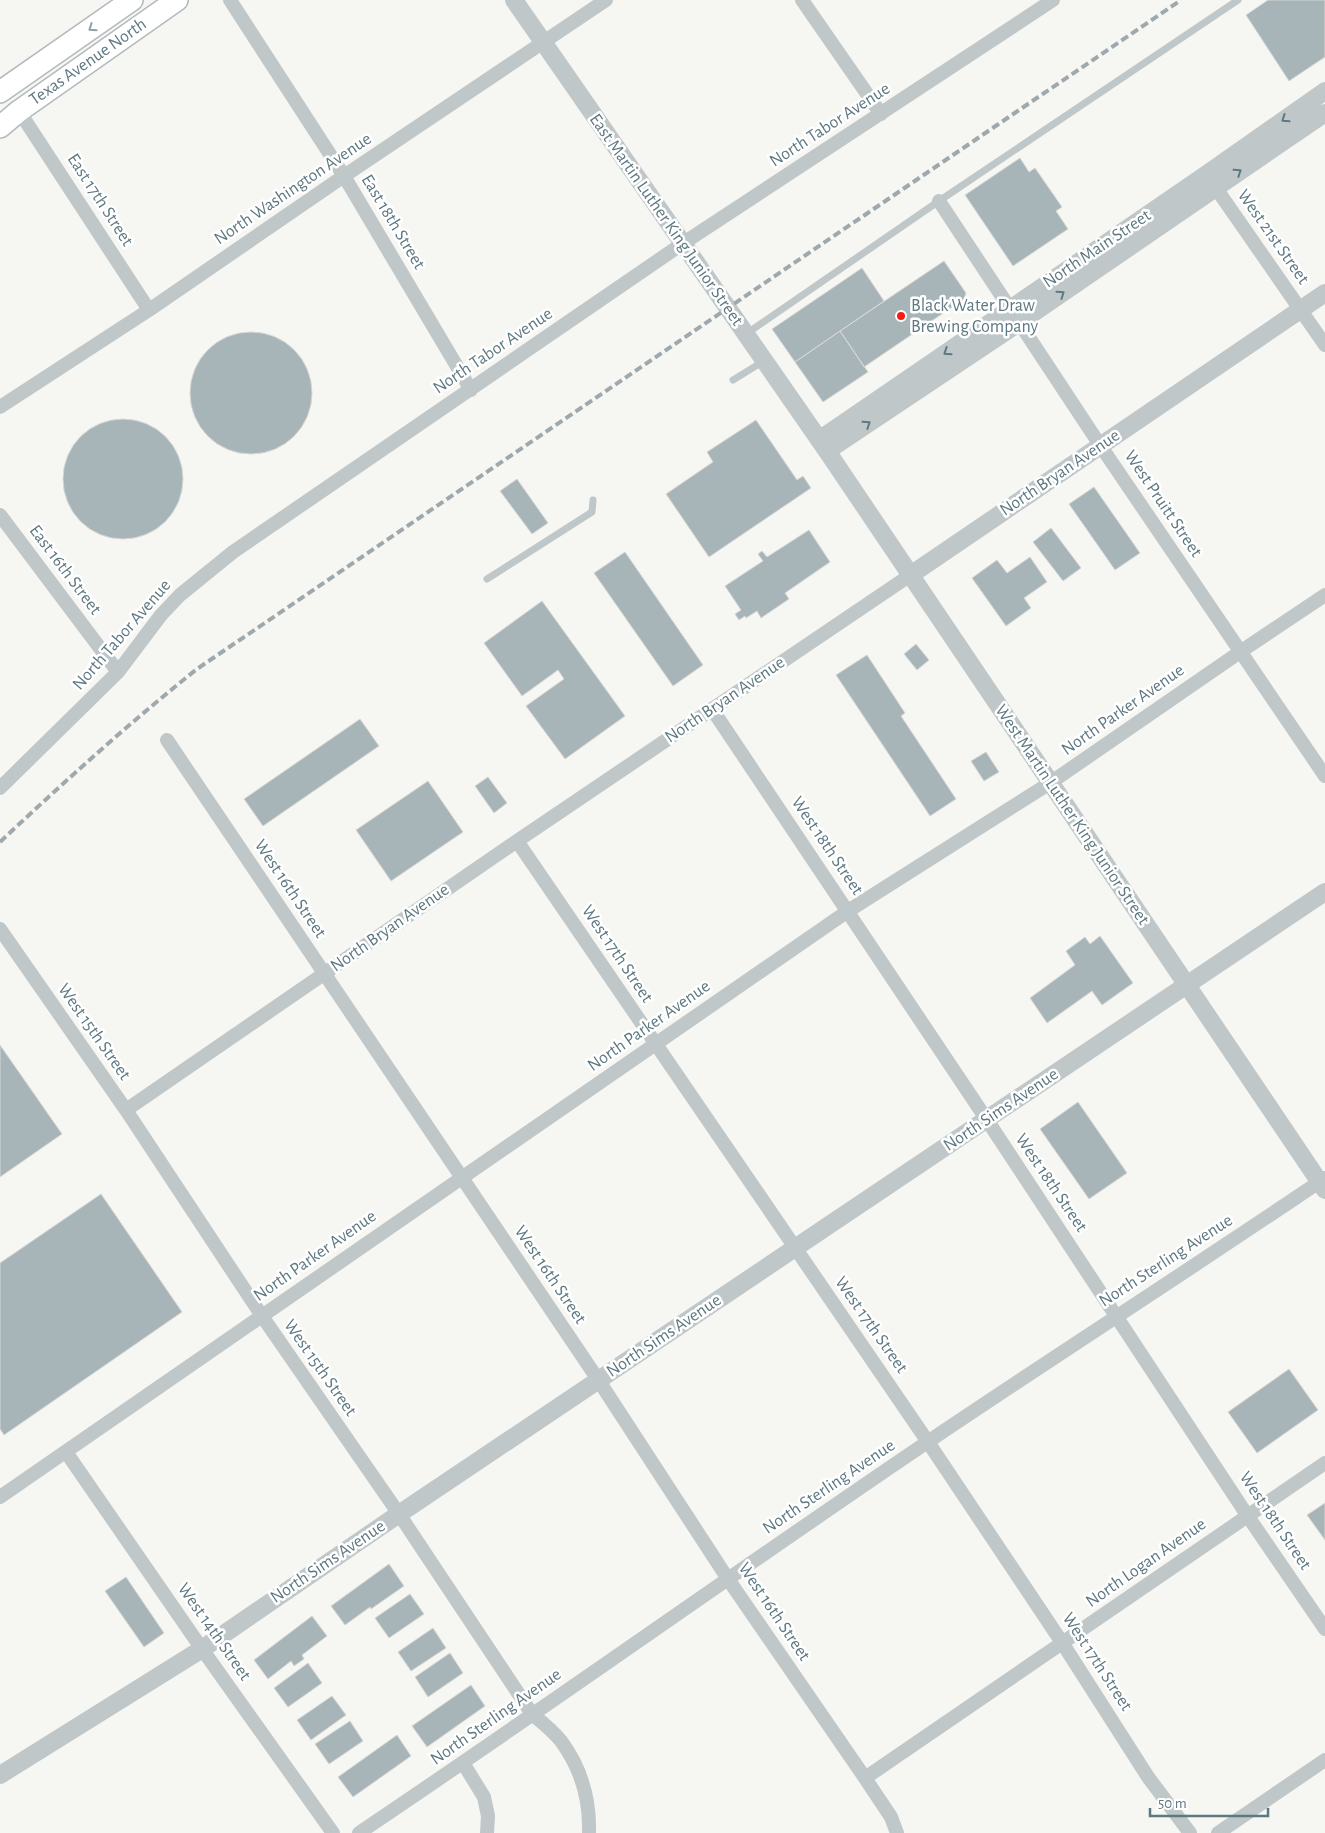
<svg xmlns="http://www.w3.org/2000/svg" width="1325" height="1833" font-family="'Alegreya Sans',sans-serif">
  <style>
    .building { fill: #a7b4b8; stroke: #d8d7d5 }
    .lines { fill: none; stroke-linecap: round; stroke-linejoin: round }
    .primary-casing { stroke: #b3babd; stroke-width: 24 }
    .service { stroke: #c0c7c9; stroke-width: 7 }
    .minor { stroke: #c0c7c9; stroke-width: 14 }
    .tertiary { stroke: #c0c7c9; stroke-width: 18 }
    .primary { stroke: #fff; stroke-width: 21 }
    .rail { stroke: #9fa9ad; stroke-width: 4; stroke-dasharray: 8 4; stroke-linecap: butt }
    .oneway { stroke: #8ea0a7 }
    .oneway2 { stroke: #5e7881 }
    .poi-dot { fill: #f51c14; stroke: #fff; stroke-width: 2 }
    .labels { text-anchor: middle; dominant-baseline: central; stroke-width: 5; stroke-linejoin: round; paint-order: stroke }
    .street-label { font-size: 18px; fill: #5e7881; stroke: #fff }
    .poi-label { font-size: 18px; fill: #5e7881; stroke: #fff; text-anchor: start }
  </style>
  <rect width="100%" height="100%" fill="#f6f6f2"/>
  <path class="building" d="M1268,0H1325V57L1289,81L1246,15Z
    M1020,158L1029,172L1035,168L1062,207L1056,211L1068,229L1013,266L965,195Z
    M944,261L966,293L964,299L864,367L840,331Z
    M862,268L884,301L795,362L772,329Z
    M840,331L868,372L823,402L795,362Z
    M190 393a61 61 0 1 1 122 0a61 61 0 1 1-122 0Z
    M63 479a60 60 0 1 1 120 0a60 60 0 1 1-120 0Z
    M756,420L797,480L803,476L811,488L709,557L666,494L713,462L707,452Z
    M517,479L548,523L532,534L500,491Z
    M1094,487L1140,553L1115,570L1069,504Z
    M1051,528L1081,568L1063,581L1033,542Z
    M809,530L830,562L785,593L789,599L761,618L757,611L746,618L745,616L739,620L735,614L741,610L725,586L763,561L758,554L762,551L767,557Z
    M625,552L703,665L673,686L594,573Z
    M1030,557L1047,582L1024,598L1031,608L1006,626L972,578L997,560L1007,573Z
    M542,601L625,716L565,759L526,706L564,679L558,670L522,696L484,643Z
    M916,644L929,660L917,670L904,654Z
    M867,655L905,713L901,716L956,799L930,816L836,675Z
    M360,719L379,746L263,826L244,799Z
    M986,752L999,772L984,781L971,761Z
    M488,777L507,803L494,813L475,786Z
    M428,781L463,832L391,881L356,830Z
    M1100,936L1133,983L1102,1005L1092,991L1047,1023L1030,998L1075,965L1066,951L1085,937L1090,944Z
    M0,1045L62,1134L0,1177Z
    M1078,1102L1127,1173L1089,1199L1040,1129Z
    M101,1194L182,1312L4,1435L0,1429V1263Z
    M1289,1369L1318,1410L1257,1453L1228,1412Z
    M1325,1503V1540L1307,1515Z
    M389,1564L404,1586L371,1609L370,1607L345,1625L331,1606Z
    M126,1577L164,1633L144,1647L105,1591Z
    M410,1594L424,1614L389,1638L375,1618Z
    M312,1616L327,1636L302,1655L304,1659L294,1666L291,1661L268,1679L254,1660Z
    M433,1628L446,1648L411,1671L398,1652Z
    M450,1653L463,1673L428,1697L415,1677Z
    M308,1663L322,1683L288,1707L274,1688Z
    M471,1685L485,1706L427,1747L412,1726Z
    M332,1696L346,1715L311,1740L297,1720Z
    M350,1721L363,1741L329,1764L315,1744Z
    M397,1735L411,1756L353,1797L338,1777Z"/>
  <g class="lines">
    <g class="primary-casing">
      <path id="primary" d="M0,92L132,0
        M0,127L19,111L177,0"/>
    </g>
    <path class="service" d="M746,334L939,201L1238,0
      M733,380L764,361
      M487,579L592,512L593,500"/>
    <path class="minor" d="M230,0L344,176L471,390
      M802,0L881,114
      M19,111L149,310
      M1211,181L1325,345
      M939,201L1100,445L1325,776
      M0,407L149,310L344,176L606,0
      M0,515L118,672
      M712,709L987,1120L1247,1515L1325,1629
      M167,740L599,1381L728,1579L865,1778L891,1817L897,1833
      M0,788L118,672L161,615L180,595L233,552L682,244L1053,0
      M517,841L928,1442L1063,1644L1148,1777L1190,1833
      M0,929L126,1110L262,1316L399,1514L532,1714C542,1722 553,1731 561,1741C581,1768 590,1800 589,1833
      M126,1110L517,841L909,576
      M66,1452L202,1649L333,1833
      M0,1497L848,911L1050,783L1240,652L1325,595
      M463,1763L484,1797L488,1816L487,1833
      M865,1778L1325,1463
      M359,1833C551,1704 738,1570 929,1441C1061,1352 1194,1267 1325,1178
      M1218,1833L1325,1760"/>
    <path class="tertiary" d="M514,0L827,451L1325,1190
      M819,440L1207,174L1325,91
      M827,451L1020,322L1325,113
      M909,576L1325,293
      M0,1775L202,1649L399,1514L1325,892"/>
    <use href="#primary" class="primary"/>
    <path class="rail" d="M0,842C64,782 128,724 197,669L1181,0"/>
  </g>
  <defs><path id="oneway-chevron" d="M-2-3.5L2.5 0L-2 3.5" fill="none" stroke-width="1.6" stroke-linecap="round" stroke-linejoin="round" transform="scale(1.25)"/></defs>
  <use class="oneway" href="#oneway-chevron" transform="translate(92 28) rotate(145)"/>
  <g class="oneway2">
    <use href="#oneway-chevron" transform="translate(1285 119) rotate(145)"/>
    <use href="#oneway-chevron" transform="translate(1238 172) rotate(-34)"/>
    <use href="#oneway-chevron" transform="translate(1061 294) rotate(-35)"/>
    <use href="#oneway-chevron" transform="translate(947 352) rotate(146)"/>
    <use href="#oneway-chevron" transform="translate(867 424) rotate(-34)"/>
  </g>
  <circle class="poi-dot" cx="901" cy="316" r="5"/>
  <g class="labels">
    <g class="street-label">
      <text transform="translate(88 62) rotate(-35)">Texas Avenue North</text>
      <text transform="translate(830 125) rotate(-33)">North Tabor Avenue</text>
      <text transform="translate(293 189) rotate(-34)">North Washington Avenue</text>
      <text transform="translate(100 200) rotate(57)">East 17th Street</text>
      <text transform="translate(666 220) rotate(55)">East Martin Luther King Junior Street</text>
      <text transform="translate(393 222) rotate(59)">East 18th Street</text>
      <text transform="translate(1273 237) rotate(55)">West 21st Street</text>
      <text transform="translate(1097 249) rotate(-34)">North Main Street</text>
      <text transform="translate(493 351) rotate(-34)">North Tabor Avenue</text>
      <text transform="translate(1060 473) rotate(-34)">North Bryan Avenue</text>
      <text transform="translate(1163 504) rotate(56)">West Pruitt Street</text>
      <text transform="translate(65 570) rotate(53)">East 16th Street</text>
      <text transform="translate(122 635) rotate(-49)">North Tabor Avenue</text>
      <text transform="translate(725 700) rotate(-34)">North Bryan Avenue</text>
      <text transform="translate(1123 710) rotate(-35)">North Parker Avenue</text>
      <text transform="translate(1072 815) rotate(56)">West Martin Luther King Junior Street</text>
      <text transform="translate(827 846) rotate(56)">West 18th Street</text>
      <text transform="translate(290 889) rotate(56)">West 16th Street</text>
      <text transform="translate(390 928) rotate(-35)">North Bryan Avenue</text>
      <text transform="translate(617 954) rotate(56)">West 17th Street</text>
      <text transform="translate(649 1026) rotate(-35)">North Parker Avenue</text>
      <text transform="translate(94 1032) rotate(55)">West 15th Street</text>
      <text transform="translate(1001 1110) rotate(-34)">North Sims Avenue</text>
      <text transform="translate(1051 1183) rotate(56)">West 18th Street</text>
      <text transform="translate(315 1256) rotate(-35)">North Parker Avenue</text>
      <text transform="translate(1166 1261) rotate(-33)">North Sterling Avenue</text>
      <text transform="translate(550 1275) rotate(56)">West 16th Street</text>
      <text transform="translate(871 1325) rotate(55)">West 17th Street</text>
      <text transform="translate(664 1336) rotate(-34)">North Sims Avenue</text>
      <text transform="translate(320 1368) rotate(55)">West 15th Street</text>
      <text transform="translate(829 1487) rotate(-34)">North Sterling Avenue</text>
      <text transform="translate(1275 1521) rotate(56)">West 18th Street</text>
      <text transform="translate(328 1562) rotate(-34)">North Sims Avenue</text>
      <text transform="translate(1146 1563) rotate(-35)">North Logan Avenue</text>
      <text transform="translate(774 1612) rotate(56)">West 16th Street</text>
      <text transform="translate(214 1632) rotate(55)">West 14th Street</text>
      <text transform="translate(1097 1662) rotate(57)">West 17th Street</text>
      <text transform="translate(496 1717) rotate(-35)">North Sterling Avenue</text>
    </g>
    <g class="poi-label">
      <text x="911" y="306">Black Water Draw<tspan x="911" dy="21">Brewing Company</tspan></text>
    </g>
  </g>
  <path d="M1150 1808v8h118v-8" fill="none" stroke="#5e7881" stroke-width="2.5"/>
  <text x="1158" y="1808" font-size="15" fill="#5e7881" stroke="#ffffff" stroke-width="4" paint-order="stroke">50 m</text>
</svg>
